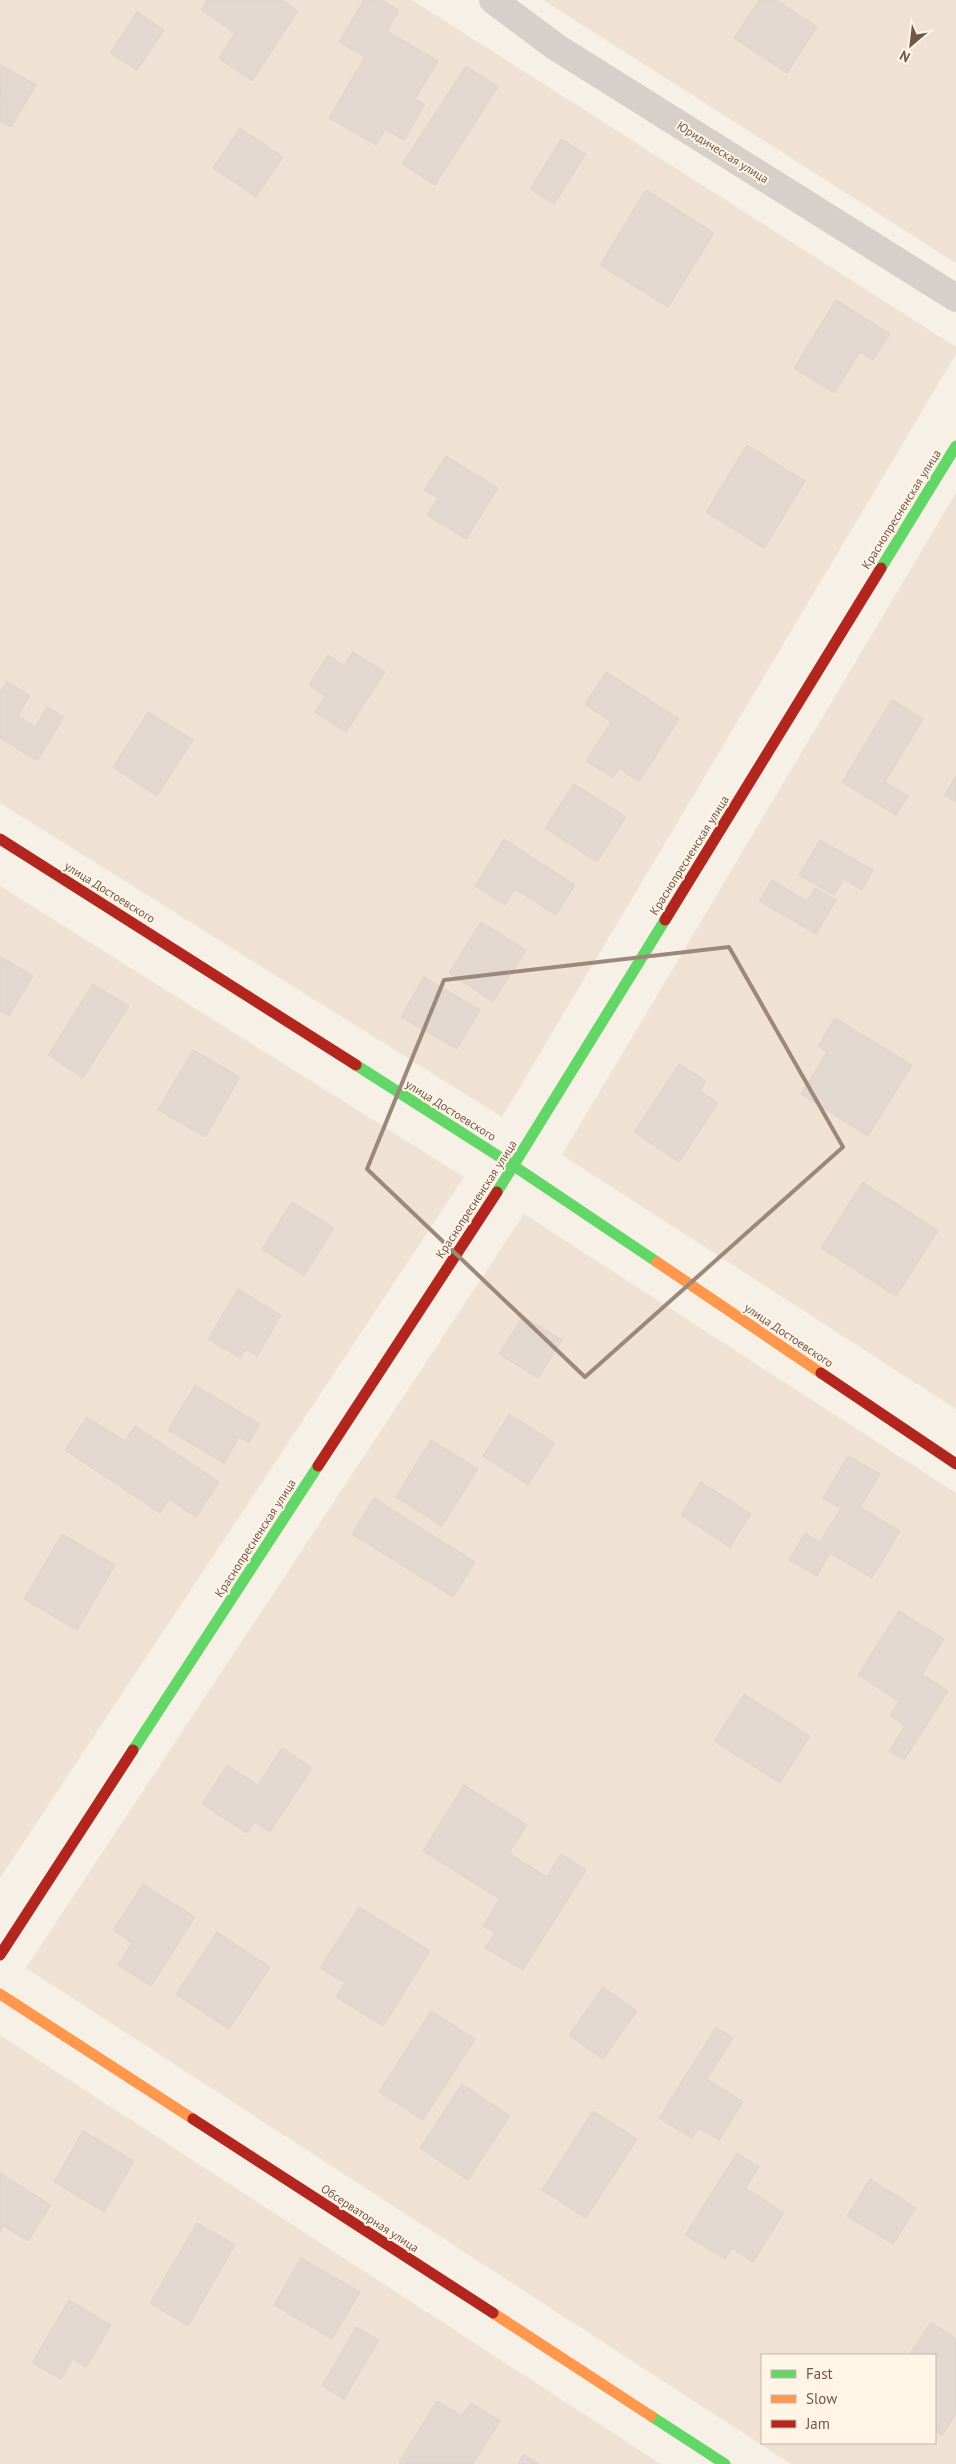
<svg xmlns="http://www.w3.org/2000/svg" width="956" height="2464" font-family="'PT Sans',sans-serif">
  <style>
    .residential { fill: #efe2d4; fill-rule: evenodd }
    .building { fill: #e2d8cf; stroke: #ded3ca }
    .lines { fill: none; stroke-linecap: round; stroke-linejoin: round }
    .street { stroke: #d7cfc9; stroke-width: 28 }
    .fast { stroke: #63d668; stroke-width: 11 }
    .slow { stroke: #ff974d; stroke-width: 11 }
    .jam { stroke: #b3261e; stroke-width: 11 }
    .marked { fill: none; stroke: #9c877a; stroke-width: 4; stroke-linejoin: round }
    .labels { text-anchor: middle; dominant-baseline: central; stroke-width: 4; stroke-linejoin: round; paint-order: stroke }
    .street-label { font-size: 12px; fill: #735649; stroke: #fff5e7 }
  </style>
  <rect width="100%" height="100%" fill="#f6f0e7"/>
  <path class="residential" d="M0,0H412L956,347V354L502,1117L0,803Z
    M543,0H956V263Z
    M956,493V1409L562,1155Z
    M0,886L464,1177L0,1878Z
    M524,1214L956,1493V2464H791L26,1968ZM762,2355H935V2443H762Z
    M0,2035L661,2464H0Z"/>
  <path class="building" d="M207,0H282L298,11L252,81L219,58L235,33L201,10Z
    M364,0H381L399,10L387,31L438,61L415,99L425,104L404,140L385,129L376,145L329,118L365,57L339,42Z
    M759,0H776L817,27L787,73L734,38Z
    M137,12L164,30L137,70L110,53Z
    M1,65L36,85L11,127L0,121Z
    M466,66L498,87L435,185L402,164Z
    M240,128L283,157L256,197L213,168Z
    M561,139L586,154L554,204L530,189Z
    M646,190L714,233L668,307L600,265Z
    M836,300L890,334L873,360L860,352L834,393L794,368Z
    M747,445L805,481L764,548L706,512Z
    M446,456L498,488L466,539L427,515L438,498L424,490Z
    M353,652L385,672L346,732L315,712L325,696L309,685L328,655L344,665Z
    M606,672L679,719L639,782L619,768L613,778L586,761L611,722L585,704Z
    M7,681L30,696L18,716L35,727L47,707L64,717L37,761L0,738V692Z
    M892,700L923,719L885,782L908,796L896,815L842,782Z
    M148,712L193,740L157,796L113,767Z
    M956,776V802L944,795Z
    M574,784L626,817L597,862L545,828Z
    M504,839L575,885L556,915L515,889L505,905L475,886Z
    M820,840L873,870L862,890L844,879L834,895L799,875Z
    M772,880L807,901L815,888L836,900L816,934L759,901Z
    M481,922L526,950L493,1002L449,973Z
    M0,956L33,976L9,1016L0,1011Z
    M424,977L480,1010L457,1049L401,1017Z
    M93,984L129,1006L83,1078L48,1055Z
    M835,1018L912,1065L868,1136L801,1094L827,1052L818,1046Z
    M193,1050L240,1077L205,1137L158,1110Z
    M679,1064L706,1081L700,1091L718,1103L679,1162L634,1132Z
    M863,1182L938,1231L896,1296L821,1248Z
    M292,1202L334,1228L304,1276L262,1249Z
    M238,1289L281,1315L257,1356L246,1349L240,1358L208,1339Z
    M523,1316L562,1340L538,1378L499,1354Z
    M195,1385L260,1424L249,1443L239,1437L224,1463L168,1430Z
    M509,1414L555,1443L528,1485L483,1456Z
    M87,1417L125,1441L135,1426L219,1482L196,1517L169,1499L160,1513L65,1450Z
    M431,1440L478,1469L442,1526L396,1497Z
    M848,1456L880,1474L860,1507L900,1531L872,1578L830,1553L817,1576L789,1560L805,1533L820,1542L841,1508L823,1498Z
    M701,1482L751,1514L730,1547L681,1515Z
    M374,1498L475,1562L453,1597L352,1534Z
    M62,1534L115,1565L77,1630L24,1599Z
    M899,1611L944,1639L922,1674L948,1691L904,1760L889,1751L905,1726L890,1715L899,1701L858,1675Z
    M744,1694L810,1736L780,1783L714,1741Z
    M282,1748L312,1768L270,1832L254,1822L247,1833L202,1804L227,1765L258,1785Z
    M464,1785L527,1825L509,1853L547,1877L561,1854L586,1870L523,1970L485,1948L495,1933L483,1926L500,1899L423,1851Z
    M143,1884L195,1917L151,1986L118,1965L132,1943L113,1930Z
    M359,1907L430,1951L383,2026L336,1997L345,1983L320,1968Z
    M217,1932L270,1967L229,2029L176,1994Z
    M603,1987L637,2011L603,2059L569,2035Z
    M431,2011L475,2039L423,2120L379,2092Z
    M716,2027L733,2038L707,2079L743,2102L719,2140L699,2128L692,2138L659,2118Z
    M462,2084L510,2116L468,2180L420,2148Z
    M593,2111L637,2139L586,2218L542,2190Z
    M83,2131L134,2161L104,2212L54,2182Z
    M737,2153L759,2167L746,2188L784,2213L753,2262L732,2248L725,2259L685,2235Z
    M0,2173L51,2205L28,2241L4,2226L0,2232Z
    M870,2179L916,2208L893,2244L847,2216Z
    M197,2223L235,2245L188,2326L150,2303Z
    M301,2258L360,2292L332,2339L274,2305Z
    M69,2300L111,2325L86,2367L73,2359L61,2379L32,2363Z
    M931,2322L956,2339V2414L942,2435L935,2431V2355H909Z
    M356,2327L379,2340L344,2399L322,2386Z
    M437,2401L462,2416L471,2403L500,2421L473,2464H402L399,2462Z
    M524,2454L539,2464H518Z"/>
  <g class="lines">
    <path class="street" d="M493,0L556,47L956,298"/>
    <path class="fast" d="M881,568L956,446
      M356,1065L514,1166L657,1262
      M497,1192L665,920
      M133,1750L318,1466
      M651,2416L725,2464"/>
    <path class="slow" d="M657,1262L821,1373
      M0,1994L193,2119
      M493,2313L651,2416"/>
    <path class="jam" d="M0,839L356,1065
      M665,920L881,568
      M821,1373L956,1464
      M318,1466L497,1192
      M0,1955L133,1750
      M193,2119L493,2313"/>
  </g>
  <path class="marked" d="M729,947L843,1147L585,1377L367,1169L444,980Z"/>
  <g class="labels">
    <g class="street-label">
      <text transform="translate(723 152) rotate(32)">Юридическая улица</text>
      <text transform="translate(901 509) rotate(-58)">Краснопресненская улица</text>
      <text transform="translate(689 855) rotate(-58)">Краснопресненская улица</text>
      <text transform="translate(110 892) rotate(32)">улица Достоевского</text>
      <text transform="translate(451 1110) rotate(32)">улица Достоевского</text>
      <text transform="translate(476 1199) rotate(-57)">Краснопресненская улица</text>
      <text transform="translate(789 1335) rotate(34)">улица Достоевского</text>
      <text transform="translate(255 1538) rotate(-57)">Краснопресненская улица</text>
      <text transform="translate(370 2218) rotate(33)">Обсерваторная улица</text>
    </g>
  </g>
  <rect x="761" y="2354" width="175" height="90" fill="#fff5e7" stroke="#c7b5a8"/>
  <rect x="771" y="2370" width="25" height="8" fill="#63d668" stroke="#c7b5a8"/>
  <text x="806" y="2379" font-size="15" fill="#735649">Fast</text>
  <rect x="771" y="2395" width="25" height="8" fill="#ff974d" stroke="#c7b5a8"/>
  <text x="806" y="2404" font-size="15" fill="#735649">Slow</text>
  <rect x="771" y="2420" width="25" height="8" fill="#b3261e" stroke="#c7b5a8"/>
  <text x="806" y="2429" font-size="15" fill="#735649">Jam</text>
  <g transform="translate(911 45) rotate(208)" stroke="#fff5e7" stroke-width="4" paint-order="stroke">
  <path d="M0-4L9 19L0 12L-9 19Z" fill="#735649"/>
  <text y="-8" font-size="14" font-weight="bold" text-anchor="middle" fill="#735649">N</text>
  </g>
</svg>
